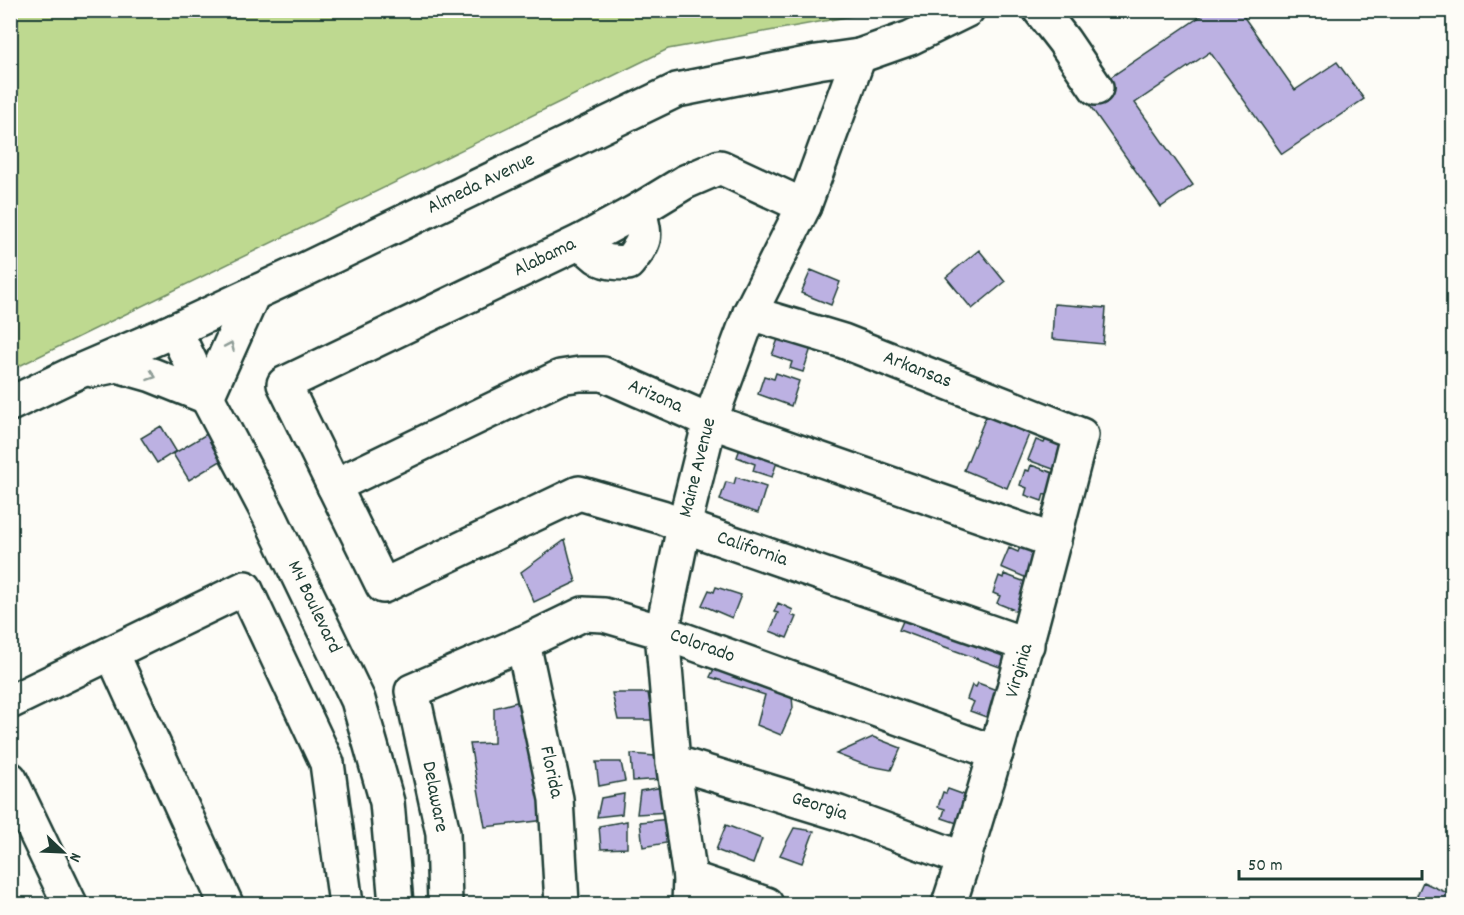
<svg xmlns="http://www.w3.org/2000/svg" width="1464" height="915" font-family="Dekko,sans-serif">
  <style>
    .green { fill: #bed990; stroke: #6e8b62; stroke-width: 1.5 }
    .building { fill: #bcb1e2; stroke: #1f3d34; stroke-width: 1.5 }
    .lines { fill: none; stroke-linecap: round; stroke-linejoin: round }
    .minor-casing { stroke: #1f3d34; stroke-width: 38 }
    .major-casing { stroke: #1f3d34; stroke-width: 38 }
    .minor { stroke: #fdfcf7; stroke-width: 33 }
    .major { stroke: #fdfcf7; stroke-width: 33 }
    .oneway { stroke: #8e9c96 }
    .labels { text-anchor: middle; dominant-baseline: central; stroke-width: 4.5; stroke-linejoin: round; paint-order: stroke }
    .street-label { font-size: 20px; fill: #1f3d34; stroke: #fdfcf7 }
  </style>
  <rect width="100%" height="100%" fill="#fdfcf7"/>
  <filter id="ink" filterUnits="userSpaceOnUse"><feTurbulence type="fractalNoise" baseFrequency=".0167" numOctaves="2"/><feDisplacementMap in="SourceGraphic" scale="12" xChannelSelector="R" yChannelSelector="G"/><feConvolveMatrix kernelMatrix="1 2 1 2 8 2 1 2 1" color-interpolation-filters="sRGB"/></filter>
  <g filter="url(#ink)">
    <path class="green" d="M11,10H866V11L852,16L668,49L11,370Z"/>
    <path class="building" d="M1210,10H1239L1295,90L1337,62L1364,99L1282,154L1210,52L1135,103L1193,185L1161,207L1083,96Z
      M979,250L1005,282L972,309L946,277Z
      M811,270L840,282L831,305L801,293Z
      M1054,304L1106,308L1103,344L1052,339Z
      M780,334L812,345L803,372L790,368L792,362L772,355Z
      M776,373L799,381L791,406L758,394L764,376L774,379Z
      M987,414L1030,432L1007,488L964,470Z
      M161,426L176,451L157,463L141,438Z
      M210,432L224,459L189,480L173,454Z
      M744,437L781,450L772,477L753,471L755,464L737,457Z
      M1047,437L1062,443L1058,453L1062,454L1056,470L1028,460L1036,440L1044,443Z
      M1031,465L1056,474L1048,496L1044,494L1042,501L1025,495L1027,488L1020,485L1025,470L1029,471Z
      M736,477L766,487L758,513L720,500L726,482L734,484Z
      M565,540L576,582L534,602L521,572Z
      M1021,545L1037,551L1029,579L1001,567L1009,548L1018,552Z
      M1004,574L1028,583L1017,611L997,603L1000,596L993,593L999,576L1003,578Z
      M716,587L741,595L732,618L702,605L709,590L714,592Z
      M778,603L793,610L791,615L796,617L787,638L770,631L778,613L774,612Z
      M907,612L1016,649L1008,670L899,630Z
      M718,661L791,685L793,708L781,735L757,725L765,695L710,677Z
      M978,683L999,691L989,718L970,711L974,702L967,699L972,685L976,687Z
      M612,693H648L653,720H618Z
      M524,700L546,820L485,827L470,744L494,743V708Z
      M873,737L901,748L891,770L865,765L836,754Z
      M631,754L667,757L664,779L633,781Z
      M596,762H621L625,781L599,786Z
      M669,786V812L637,814L640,791Z
      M948,789L973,798L963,825L942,818L945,809L938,807L943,792L946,793Z
      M624,794L622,814L597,817L601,798Z
      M670,819L672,842L643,847L640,822Z
      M627,821V848L601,849L599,826Z
      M726,825L762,839L753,864L716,850Z
      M794,828L814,831L802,863L780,855Z
      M1423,882L1454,896V904H1413Z"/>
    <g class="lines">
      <g class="minor-casing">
        <g id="minor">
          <path d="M1040,10L1064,41L1096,88"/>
          <path id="s1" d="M804,206L720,167L685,182L639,210L582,241L284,384L383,586L579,493L662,517L684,526L1027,645"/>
          <path d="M582,241C598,260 602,263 628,263C647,239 646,239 639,210"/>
          <path id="s2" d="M750,313L843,341L1081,435C1040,593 1000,750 949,904"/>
          <path id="s3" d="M175,330L207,397L270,517L358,700L387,802L396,904"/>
          <path id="s4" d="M334,486L560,377L580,374H603L710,421L1054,541"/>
          <path id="s5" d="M523,643L556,799L562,904"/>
          <path d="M112,653L226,904"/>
          <path d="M10,702L245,588L327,763L346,904"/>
          <path id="s6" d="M673,762L839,813L964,859"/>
          <path d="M10,779L70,904"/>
          <path d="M690,878L766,904"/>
          <path id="s7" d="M445,904L443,833L412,691L523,643L583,614L604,615L662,632L996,753"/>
          <path id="s8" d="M689,904L690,878L673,762L662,632L684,526L710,421L750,313L804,206L859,56"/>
        </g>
      </g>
      <g class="major-casing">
        <g id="major">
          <path d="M93,370L117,365L152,375L207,397L253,294"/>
          <path id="s9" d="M10,404L75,373L175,330L304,270L677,90L817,62L859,56L910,38L967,10"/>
        </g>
      </g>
      <use href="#minor" class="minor"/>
      <use href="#major" class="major"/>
    </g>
    <defs><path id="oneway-chevron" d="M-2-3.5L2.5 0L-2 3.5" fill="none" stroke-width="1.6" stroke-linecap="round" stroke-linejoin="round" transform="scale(1.5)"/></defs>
    <g class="oneway">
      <use href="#oneway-chevron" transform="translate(230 346) rotate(-66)"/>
      <use href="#oneway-chevron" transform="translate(152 376) rotate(19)"/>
    </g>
  </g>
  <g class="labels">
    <g class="street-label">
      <text stroke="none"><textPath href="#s9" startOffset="520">Almeda Avenue</textPath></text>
      <text transform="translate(545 258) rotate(-26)">Alabama</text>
      <text stroke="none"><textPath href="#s2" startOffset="177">Arkansas</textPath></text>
      <text stroke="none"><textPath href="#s4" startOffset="351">Arizona</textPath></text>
      <text stroke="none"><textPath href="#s8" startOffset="442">Maine Avenue</textPath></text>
      <text stroke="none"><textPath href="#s1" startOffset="1204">California</textPath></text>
      <text stroke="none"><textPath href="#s3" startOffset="310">M4 Boulevard</textPath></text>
      <text stroke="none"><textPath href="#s7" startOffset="528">Colorado</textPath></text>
      <text transform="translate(1020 671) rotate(-74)">Virginia</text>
      <text stroke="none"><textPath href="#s5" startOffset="132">Florida</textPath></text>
      <text transform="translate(434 797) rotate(79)">Delaware</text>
      <text stroke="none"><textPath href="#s6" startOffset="153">Georgia</textPath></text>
    </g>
  </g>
  <rect width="1464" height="915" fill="none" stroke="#fdfcf7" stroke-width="36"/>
  <rect x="18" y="18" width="1428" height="879" fill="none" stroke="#1f3d34" stroke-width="2" filter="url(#ink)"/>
  <g transform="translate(63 852) rotate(113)" stroke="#fdfcf7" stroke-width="4.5" paint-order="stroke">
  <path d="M0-4.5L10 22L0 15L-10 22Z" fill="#1f3d34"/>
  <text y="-9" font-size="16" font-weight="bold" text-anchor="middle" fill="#1f3d34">N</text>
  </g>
  <path d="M1239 870v9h183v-9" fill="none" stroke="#1f3d34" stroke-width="3"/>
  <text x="1248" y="870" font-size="18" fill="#1f3d34" stroke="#fdfcf7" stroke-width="4.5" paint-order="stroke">50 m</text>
</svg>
